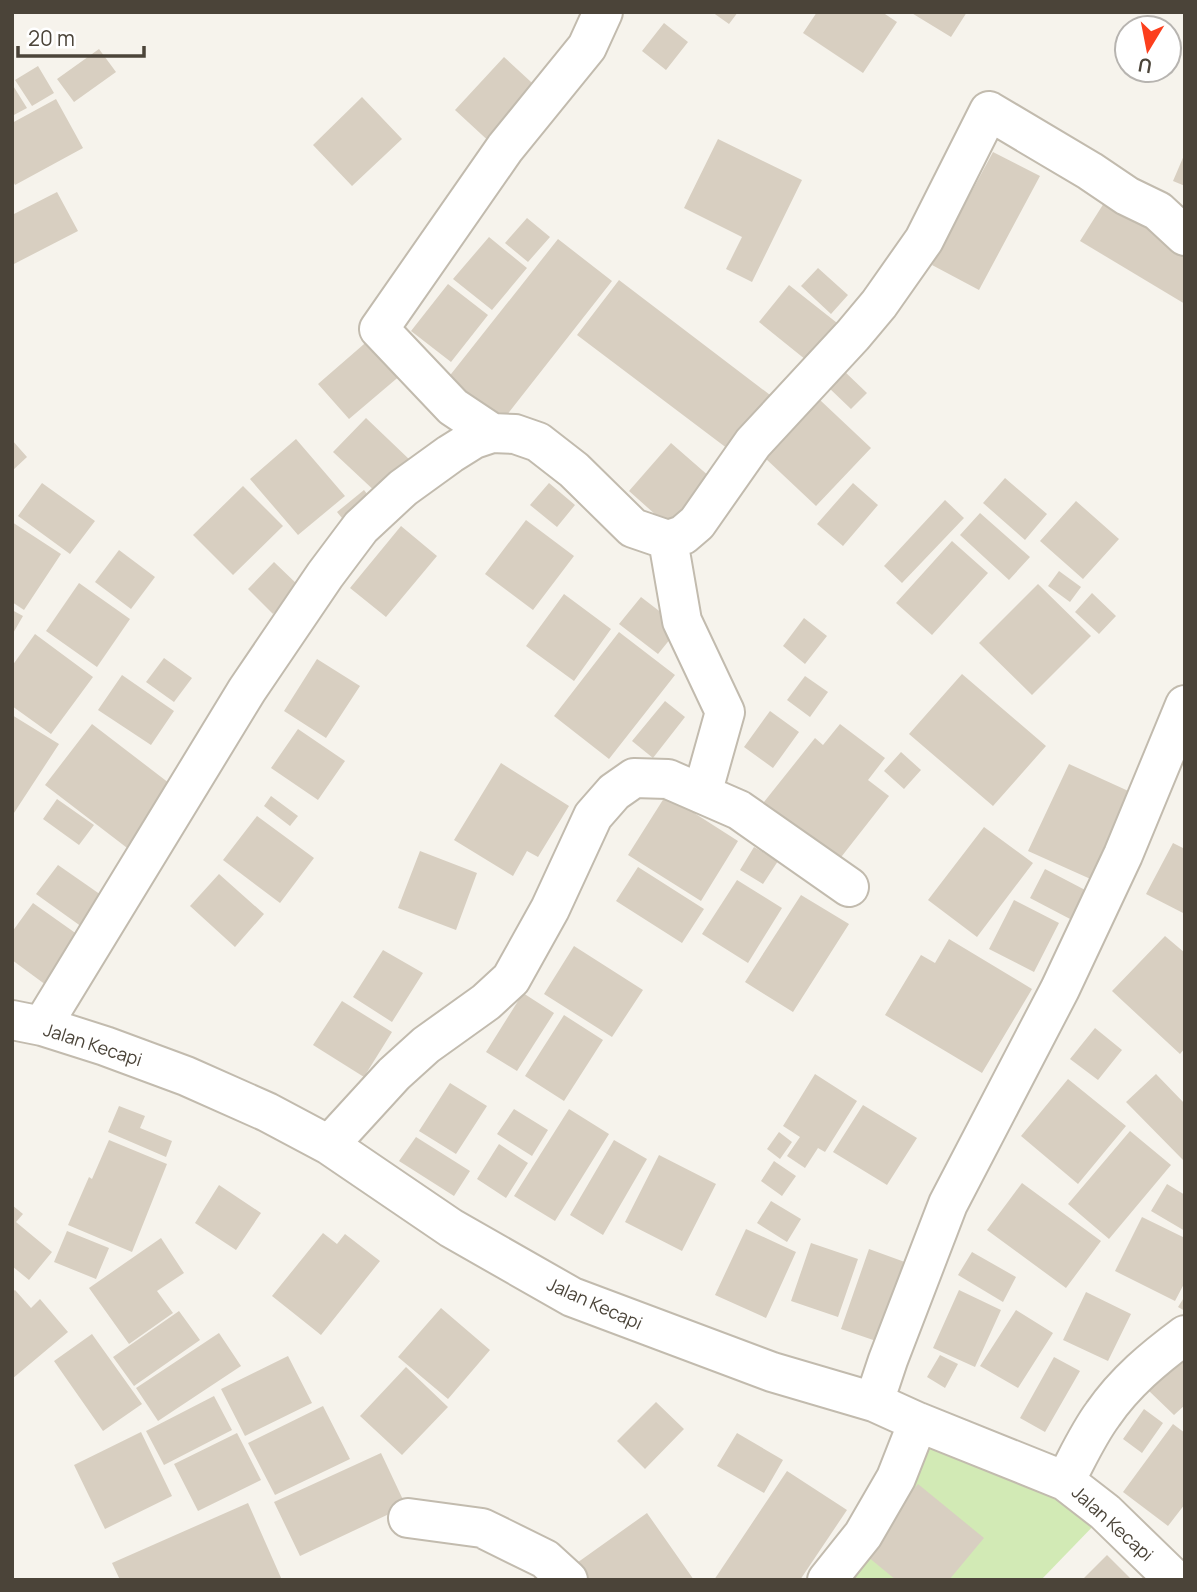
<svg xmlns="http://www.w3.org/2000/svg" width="1197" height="1592" font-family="Manrope,sans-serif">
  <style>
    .green { fill: #d2eab5 }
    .building { fill: #d8cfc1 }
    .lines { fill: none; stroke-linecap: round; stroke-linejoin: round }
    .minor-casing { stroke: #c2bbae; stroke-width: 42 }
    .minor { stroke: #fff; stroke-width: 38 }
    .labels { text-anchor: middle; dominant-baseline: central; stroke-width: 5; stroke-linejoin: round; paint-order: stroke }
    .street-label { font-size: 18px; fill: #4b4439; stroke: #fff }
  </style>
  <rect width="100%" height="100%" fill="#f6f3ec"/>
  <path class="green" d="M932,1437L1100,1519L1041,1580H834Z"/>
  <path class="building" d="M712,12H738L729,24Z
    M817,12H882L897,22L863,73L803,33Z
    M910,12H967L951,37Z
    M664,23L688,42L666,70L642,51Z
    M99,49L116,72L74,102L57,79Z
    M504,57L543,93L494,146L455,110Z
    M38,66L54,93L32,106L15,80Z
    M12,84L27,108L12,116Z
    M362,97L402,139L352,186L313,145Z
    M56,99L83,148L15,185L12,179V123Z
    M718,139L802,180L752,282L726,269L742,237L684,208Z
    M993,152L1040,176L979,290L932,265Z
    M1185,153V186L1173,181Z
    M57,192L78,231L12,265V215Z
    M1104,203L1185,251V304L1080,241Z
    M527,218L550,237L528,262L505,243Z
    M489,237L527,268L492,310L453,279Z
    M558,239L612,281L495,430L440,388Z
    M818,268L848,295L831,314L801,286Z
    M619,280L774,398L732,452L577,335Z
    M448,284L488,315L451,362L411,331Z
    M789,285L846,330L816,368L759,322Z
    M371,338L402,374L349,419L318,384Z
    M843,370L867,393L851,409L828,387Z
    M820,400L871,448L816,506L765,458Z
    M366,418L411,461L379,495L333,452Z
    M296,439L345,496L298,535L250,479Z
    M12,440L27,457L12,471Z
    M671,443L718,484L675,532L629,491Z
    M1005,478L1047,514L1025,540L983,503Z
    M42,483L95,521L70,554L18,516Z
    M549,483L575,505L557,527L530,505Z
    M853,483L878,505L843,546L817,524Z
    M243,486L283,526L233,575L193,535Z
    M364,490L378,508L351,529L337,512Z
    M945,500L964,518L902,583L884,566Z
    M1076,501L1119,539L1083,579L1040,541Z
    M980,513L1030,557L1009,580L960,535Z
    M526,520L574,556L533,610L485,574Z
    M12,522L61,554L24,610L12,602Z
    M401,526L437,556L386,617L350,588Z
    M952,541L988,573L932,635L896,603Z
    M119,550L155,577L131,609L95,582Z
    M274,562L299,586L273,614L248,589Z
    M1059,571L1081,587L1070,602L1048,586Z
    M79,583L130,619L97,667L46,631Z
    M1038,584L1091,636L1032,695L979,643Z
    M1092,593L1116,616L1099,634L1075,612Z
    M564,594L611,629L574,681L526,646Z
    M641,597L680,627L658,654L619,624Z
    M12,610L23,616L12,635Z
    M804,618L827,636L805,664L783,646Z
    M619,632L675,675L609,759L554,716Z
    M35,634L93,677L51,734L12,706V666Z
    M164,658L192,678L174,702L146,682Z
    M317,659L360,686L326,738L284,711Z
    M962,674L1046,746L993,806L909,734Z
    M122,675L174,711L151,745L98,710Z
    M805,676L828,692L810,717L787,700Z
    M665,701L685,717L653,758L632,741Z
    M770,711L799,732L773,768L744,747Z
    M12,715L59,744L12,816Z
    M92,724L182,793L135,854L45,785Z
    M840,724L885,758L868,780L889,796L831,870L756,812L815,738L823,745Z
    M298,729L345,761L318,800L271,768Z
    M901,752L921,770L904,789L884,771Z
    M501,763L569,806L538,857L527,851L513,876L454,840Z
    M1069,764L1135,794L1095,881L1028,851Z
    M666,795L738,841L701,901L628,855Z
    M271,796L298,816L290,826L264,806Z
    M57,799L94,825L79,845L43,819Z
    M257,816L314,858L280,903L223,860Z
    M984,827L1033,863L977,937L928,900Z
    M1173,843L1185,849V914L1146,894Z
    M754,847L778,861L763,884L740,870Z
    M420,851L477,873L456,930L398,908Z
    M58,865L104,897L82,927L36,894Z
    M638,867L704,909L682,943L616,901Z
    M1045,869L1087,891L1072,920L1030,898Z
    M219,874L264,914L235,947L190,906Z
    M737,880L782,908L748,963L702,934Z
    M801,895L849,924L793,1012L745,982Z
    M1014,900L1059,923L1034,972L989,949Z
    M33,903L81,937L46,985L12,960V932Z
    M1165,936L1185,953V1048L1180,1054L1112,991Z
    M949,939L1032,989L982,1073L885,1015L921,955L935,963Z
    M574,946L643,990L612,1037L544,994Z
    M383,950L423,973L392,1022L353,997Z
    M523,993L554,1013L517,1071L486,1052Z
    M342,1001L392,1032L364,1077L313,1045Z
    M564,1015L603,1040L564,1101L525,1076Z
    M1095,1028L1122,1050L1098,1080L1070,1059Z
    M815,1074L857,1101L825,1152L818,1148L805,1168L787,1156L800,1137L783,1126Z
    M1156,1074L1185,1104L1183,1160L1126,1102Z
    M1068,1079L1126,1126L1078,1184L1021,1136Z
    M450,1083L487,1106L456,1154L419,1131Z
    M863,1105L917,1138L887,1185L833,1152Z
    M119,1106L145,1116L140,1128L172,1141L166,1157L108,1132Z
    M514,1109L548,1130L532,1156L497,1134Z
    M569,1109L609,1134L555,1221L514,1196Z
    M1130,1131L1171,1165L1109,1239L1068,1204Z
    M779,1132L792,1142L780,1159L767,1149Z
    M416,1137L470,1171L454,1196L399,1161Z
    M109,1140L167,1164L132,1252L68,1225L89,1177L92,1179Z
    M614,1140L647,1159L603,1235L570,1215Z
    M499,1144L528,1163L506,1198L477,1179Z
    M659,1155L716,1184L682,1251L625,1222Z
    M774,1161L796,1176L782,1196L761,1181Z
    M1022,1183L1101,1241L1066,1288L987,1230Z
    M1167,1184L1185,1195V1231L1151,1211Z
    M219,1185L261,1213L236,1250L195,1223Z
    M771,1201L801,1219L787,1242L757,1223Z
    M12,1205L23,1214L16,1222L52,1252L29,1280L12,1266Z
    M1142,1217L1185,1238V1282L1175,1301L1115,1271Z
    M746,1229L796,1252L766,1318L715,1295Z
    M67,1231L109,1248L96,1279L54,1262Z
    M323,1233L337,1244L345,1234L380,1261L321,1335L272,1296Z
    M161,1238L184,1273L157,1291L173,1313L129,1344L89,1288Z
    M811,1243L858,1259L838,1317L791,1301Z
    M869,1249L913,1265L885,1344L841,1329Z
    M972,1252L1016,1277L1003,1302L958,1275Z
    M15,1290L31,1308L40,1299L68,1332L12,1379V1292Z
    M959,1290L1001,1310L975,1367L933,1348Z
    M1086,1292L1131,1314L1108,1361L1063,1340Z
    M1185,1296V1311L1178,1307Z
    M441,1308L490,1350L448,1399L398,1357Z
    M1016,1310L1053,1333L1018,1388L980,1366Z
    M179,1311L200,1340L134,1386L113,1357Z
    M219,1333L241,1366L158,1421L136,1388Z
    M92,1334L142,1404L103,1431L54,1361Z
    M1185,1354V1405L1174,1415L1148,1390Z
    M940,1355L958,1364L945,1388L927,1377Z
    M288,1356L312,1403L245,1436L221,1389Z
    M1054,1357L1080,1371L1045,1432L1020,1418Z
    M406,1367L448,1407L402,1455L360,1416Z
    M214,1396L232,1430L164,1465L146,1431Z
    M656,1402L684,1429L645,1469L617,1441Z
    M323,1406L350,1459L275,1495L248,1443Z
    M1144,1409L1163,1423L1142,1453L1123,1439Z
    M1173,1424L1185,1433V1504L1168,1526L1123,1492Z
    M141,1432L172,1496L105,1529L74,1465Z
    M237,1433L261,1480L198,1511L174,1464Z
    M737,1433L783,1460L764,1493L717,1466Z
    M381,1453L406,1506L300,1556L274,1502Z
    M787,1471L847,1510L800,1580H714Z
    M918,1484L984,1538L949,1580H896L862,1552Z
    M248,1503L282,1580H120L112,1563Z
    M647,1513L694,1580H584L574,1565Z
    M1107,1555L1132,1580H1082Z"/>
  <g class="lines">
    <g class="minor-casing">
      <path id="minor" d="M492,433L453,407L379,329L505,148L587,47L603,12
        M668,540L682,621L725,712L702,794
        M12,1020L42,1026L105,1046L186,1076L267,1112L329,1145L451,1228L572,1297L772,1372L874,1402L918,1422L1065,1481L1105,1512L1175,1580
        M42,1026L247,690L325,575L361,527L403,488L450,454L474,439L492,433L515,434L538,442L574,470L633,528L668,540L683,535L697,523L753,443L853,335L879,304L924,240L989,111L1090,171L1127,196L1158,211L1185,236
        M329,1145L394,1074L426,1045L486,1002L511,979L550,909L593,816L614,792L634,778L668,779L739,810L849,887
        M874,1402L888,1360L948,1204L1060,989L1123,855L1185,705
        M1065,1481C1077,1459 1088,1434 1103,1414C1125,1382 1154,1358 1185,1335
        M408,1518L482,1528L545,1559L568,1580
        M827,1580L863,1535L896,1478L918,1422"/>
    </g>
    <use href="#minor" class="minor"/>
  </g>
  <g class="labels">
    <g class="street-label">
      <text transform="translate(93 1044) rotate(18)">Jalan Kecapi</text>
      <text transform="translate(595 1303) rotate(24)">Jalan Kecapi</text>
      <text transform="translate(1113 1523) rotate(42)">Jalan Kecapi</text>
    </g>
  </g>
  <rect width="1197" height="1592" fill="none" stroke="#4b4439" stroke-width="28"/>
  <g transform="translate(1148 49) rotate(190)"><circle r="33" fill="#ffffff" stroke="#b7b4b0" stroke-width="2"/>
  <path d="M0-5L12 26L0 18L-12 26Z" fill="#fc3f1d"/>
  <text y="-10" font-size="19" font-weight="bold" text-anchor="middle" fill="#4b4439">U</text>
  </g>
  <path d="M18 46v10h126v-10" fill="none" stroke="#4b4439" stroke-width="3.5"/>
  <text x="28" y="46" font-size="21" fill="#4b4439" stroke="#ffffff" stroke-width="5" paint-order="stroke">20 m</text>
</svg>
